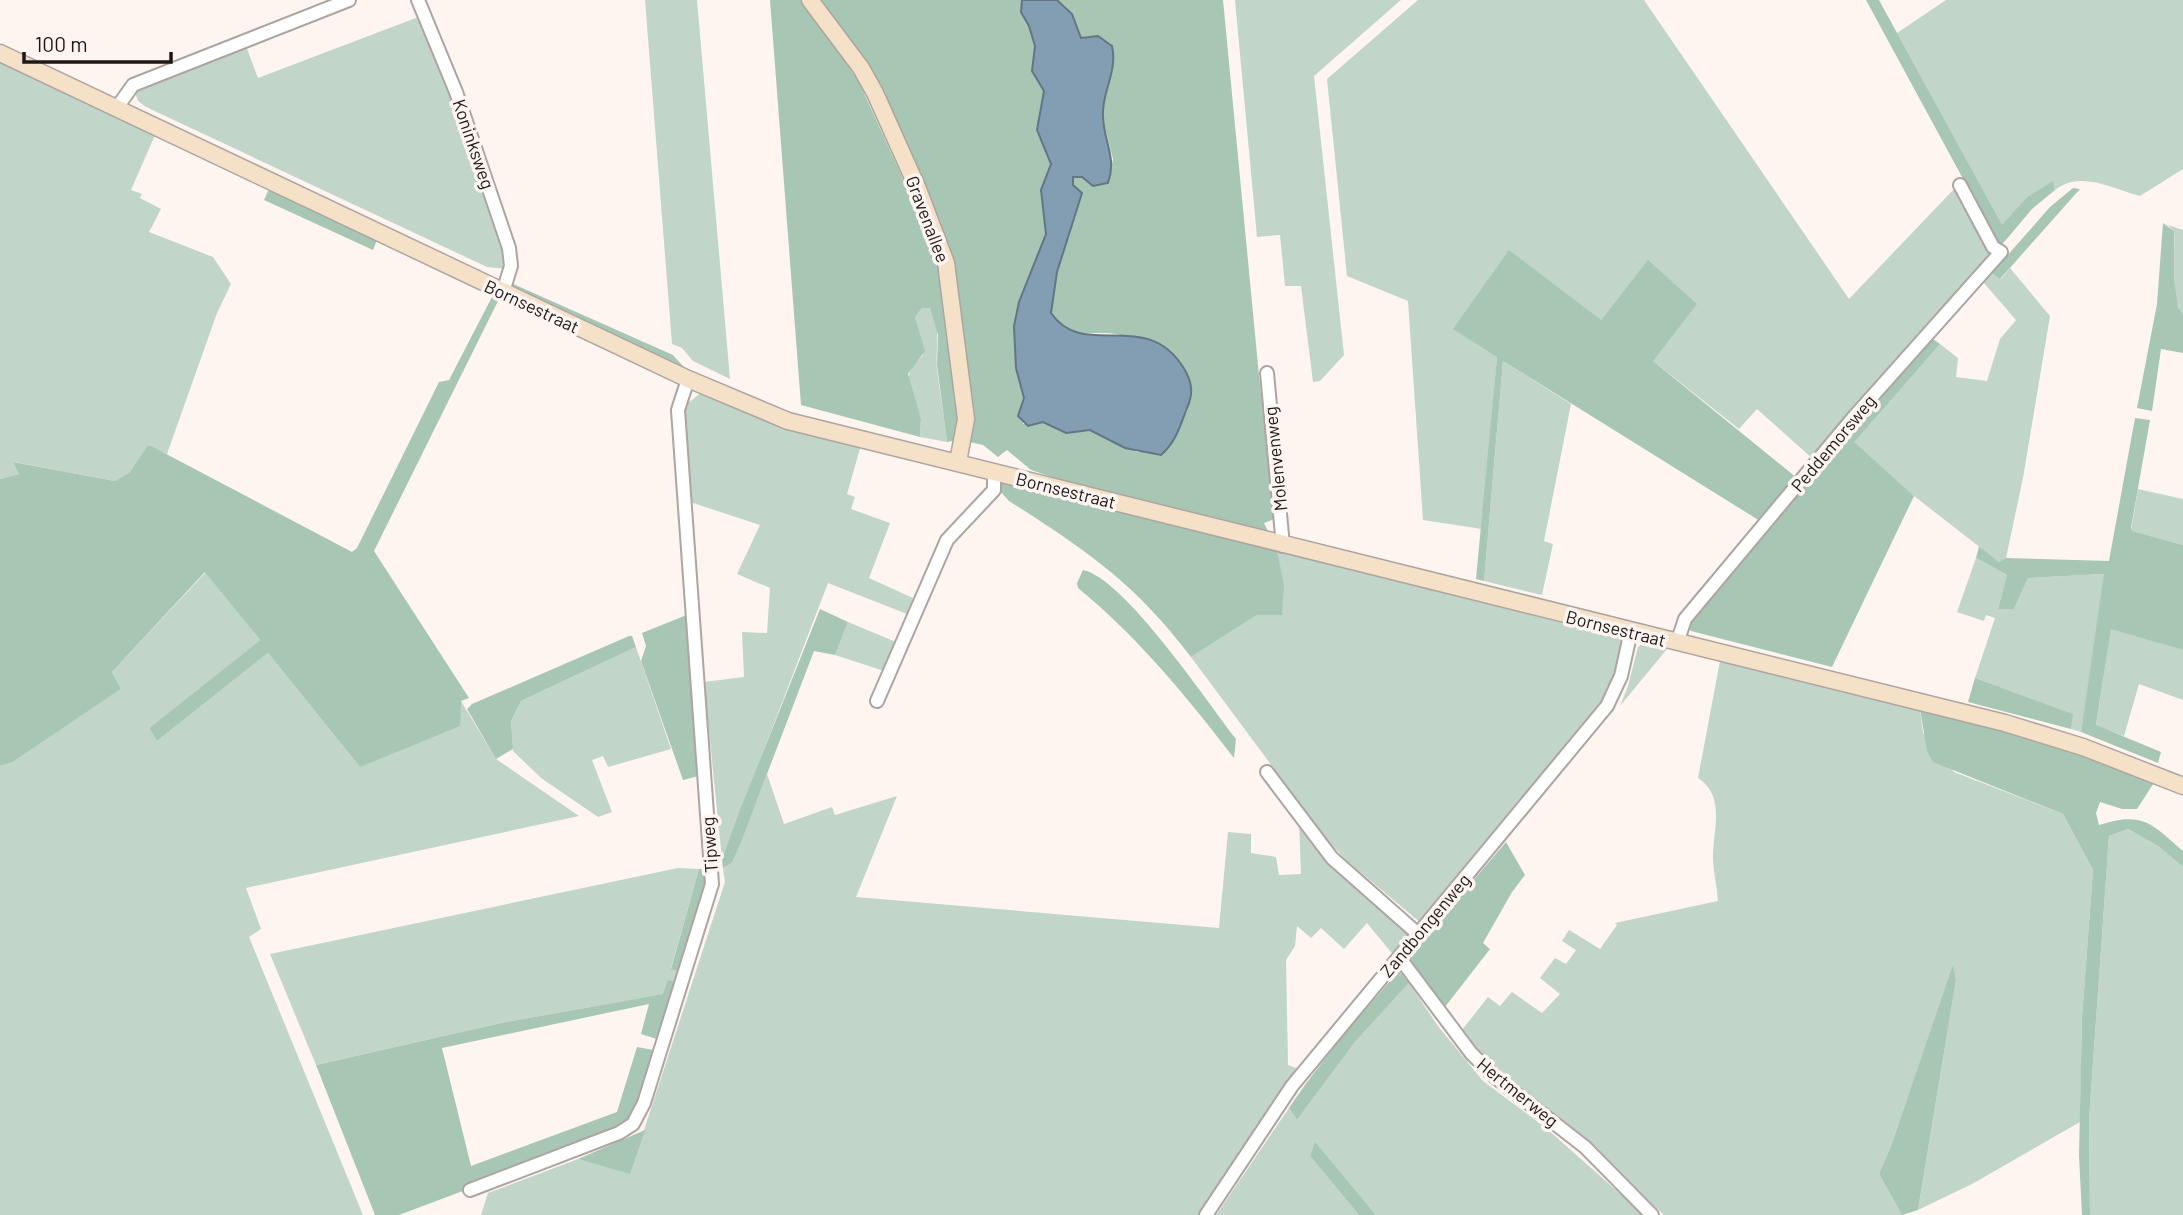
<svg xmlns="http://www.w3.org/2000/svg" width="2183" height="1215" font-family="Barlow,sans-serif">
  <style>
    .green { fill: #c1d5c8 }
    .forest { fill: #a7c6b3 }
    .water { fill: #839db2; stroke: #647584; stroke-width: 2 }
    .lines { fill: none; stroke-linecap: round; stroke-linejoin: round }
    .street-casing { stroke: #ada5a1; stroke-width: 16 }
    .secondary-casing { stroke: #ada5a1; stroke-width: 19 }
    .street { stroke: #fff; stroke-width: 12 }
    .secondary { stroke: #f5e1c7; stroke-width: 16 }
    .labels { text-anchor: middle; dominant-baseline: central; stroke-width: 7; stroke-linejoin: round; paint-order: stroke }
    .street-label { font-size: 18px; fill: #1c1918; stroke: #fef5f1 }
  </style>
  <rect width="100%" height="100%" fill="#fef5f1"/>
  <path class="green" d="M645,0H697L730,379L693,361L682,348L672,344Z
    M1235,0H1401L1314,76L1344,355L1320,381L1313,382L1301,286H1285L1280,235L1257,237Z
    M1418,0H1644L1849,299L1955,188L1992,256L1813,459L1757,409L1739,429L1653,361L1648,261L1601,320L1497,357L1482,529L1423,520L1408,301L1347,276L1327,79Z
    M1946,0H2183V169L2140,196C2111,188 2080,170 2055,190L2053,182L2027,197L2002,226L1897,33Z
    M421,16L437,55L508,269L487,267L146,107L138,101L134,89L246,46L258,78Z
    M0,61L155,135L131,190L142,194L140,198L161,209L149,232L213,257L231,284L217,313L167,454L147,446L130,472L115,481L14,462L19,474L0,479Z
    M2168,225L2183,230V315C2167,293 2176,257 2174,231Z
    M2010,268L2050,316L2023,478L2006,558L1999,562L1914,496L1853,442L1940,344L1958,358L1956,377L1987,381L2000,339L2016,320L1983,282L1992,273L2001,279Z
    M922,308H930C942,326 935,348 937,369C940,393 944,417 947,442L920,437L921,419L907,380L912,367L923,355L915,317Z
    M1503,361L1571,404L1544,541L1553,544L1542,595L1484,581Z
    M702,392C753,416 804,438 861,445L847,494L855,497L851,509L890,523L869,578L913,598L907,614L828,583L722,859L704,682L744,677L742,632L767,633L770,588L737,574L760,525L690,502L683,407Z
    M2138,489L2183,499V545L2131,531Z
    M1276,550L1623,638L1614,693L1422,924L1347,861L1327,840L1191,657L1257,615L1284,584Z
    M1976,558L2007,575L1998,609H2014L2028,578L2105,574L2081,732L2071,729L2072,714L1975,678L1995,618L1986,615L1984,621L1957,612Z
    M206,572L260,640L149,728L157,741L268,653L360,767L461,701L496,759L579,816L246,888L261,929L249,937L363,1215H0V766L13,762L121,689L112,672Z
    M848,622L896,642L884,671L835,655Z
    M2111,628L2183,650V700L2139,684L2124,736L2096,726Z
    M1643,643L1667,649L1620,706L1628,686L1638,647Z
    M636,647L671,749L608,767L603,756L592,760L612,812L598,817L541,778L513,751L511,721L521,701Z
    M1720,661L1920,709L1923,733L1954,772L2063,814L2093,870L2082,1017L2080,1122L1972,1184L1918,1210L1956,980L1953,967L1891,1146L1879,1174L1902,1215H1664C1633,1187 1605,1156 1574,1129C1535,1096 1493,1071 1462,1030L1488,997L1500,1006L1512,992L1542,1013L1560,994L1540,978L1555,958L1566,964L1576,950L1562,941L1569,930L1600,949L1617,925L1615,923L1718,901C1717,888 1714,874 1713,861C1712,832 1727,797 1698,778Z
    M767,774L784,824L832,807L835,815L897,796L856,897L1219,928L1228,832L1251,834V853L1276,857L1279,875L1301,874L1299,820L1413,934L1395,957L1367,923L1344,949L1321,928L1311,938L1297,926L1295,946L1286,960L1288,1065L1299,1069L1262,1117L1200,1215H481L488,1193L578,1159L630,1173L725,882L723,868L732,863Z
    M2128,829L2158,846L2183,867V1215H2090L2089,1120L2109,836Z
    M678,868L699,869L671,968L682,972L679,983L664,994L501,1023L316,1065L270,954Z
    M1409,983L1438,1026L1483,1081L1546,1128L1644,1215H1376L1315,1143L1310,1156L1359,1215H1216L1289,1108L1297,1120L1355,1042Z"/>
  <path class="forest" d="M770,0H802L859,82L933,245L942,284L962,419L959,440L947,442L937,365L938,335L930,308H922L915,317L925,351L908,374L921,419L920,437L801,405Z
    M816,0H1022L1021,12L1029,26L1035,46L1032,71L1044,91C1038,117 1037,140 1051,163L1041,190L1046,234L1019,302L1016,368L1024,398L1023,424L1043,422L1062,432L1094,431L1137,452L1170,447L1191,400L1192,388C1179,379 1127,335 1116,334C1088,330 1071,342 1051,313L1057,272L1080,191L1073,185V177H1082L1093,186L1108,183L1113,159L1102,116L1110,76L1089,36L1081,38C1077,23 1071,8 1057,0H1223L1260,386L1277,518L1264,523L1271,537L1126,502L1031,470L1007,450L998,457L983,445L969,442L950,260L868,73Z
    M1866,0H1879L2002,225L2027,197L2053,181L2055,190L2032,209L2000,247Z
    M2073,188L2080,189L2000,279L1992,273L2050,207Z
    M269,189L377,240L373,250L264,200Z
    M2163,223L2174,231V280L2178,307L2183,315V353L2161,349L2152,411L2137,408L2157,304Z
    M1509,250L1601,320L1648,260L1697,304L1653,361L1797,478L1760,521L1503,361L1484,581L1476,579L1497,357L1453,329Z
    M511,283L673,355L690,374L516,291Z
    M493,295L499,299L374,551L469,698L461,701L460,726L360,767L268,653L157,741L149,728L260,640L205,572L112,672L121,689L13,762L0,766V479L19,474L13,462L115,481L130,472L147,446H151L352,552L357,548L439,382L449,380Z
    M1933,339L1940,344L1854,442L1914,496L1832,667L1691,631L1686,627L1846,437Z
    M2135,418L2150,420L2131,528L2132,531L2183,545V650L2111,629L2096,725L2161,752L2158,763L2081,732L2104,574L2028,578L2014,609H1998L2007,575L1976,558L1979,546L1999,562L2006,558L2109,561Z
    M1001,480L1317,556L1315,561L1277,551L1284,584L1282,615H1257L1191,657C1135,583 1086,550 1009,501L999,490Z
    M1083,570C1124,578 1208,703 1236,739L1234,758C1186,696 1139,638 1078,588L1077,583Z
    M820,609L848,622L835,655L814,651L741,842L732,863L723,868L722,859L740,810Z
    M689,614L703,775L683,780L641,661L646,646L642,633Z
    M629,636H632L636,647L521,701L511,721L513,749L496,759L467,709L472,704Z
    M1975,678L2073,714L2071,729L1968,702Z
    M1920,709L2005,730L2157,778L2137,809H2122L2100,802L2096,813L2099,825C2143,811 2151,823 2183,851V867L2158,846L2128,829L2109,836L2089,1120L2090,1215H2082L2079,1156L2082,1017L2093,870L2063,814L1933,762L1927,751Z
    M1506,842L1525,875L1512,892L1483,943L1490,949L1445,1007L1408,957Z
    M711,868L682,972L671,969L699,869Z
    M1953,965L1956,980L1918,1210L1902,1215L1879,1174L1891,1146Z
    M1399,971L1409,983L1355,1042L1297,1120L1289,1108C1322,1059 1360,1015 1399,971Z
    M668,980L679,983L663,1041L641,1034L649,1004L442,1048L471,1166L617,1112L637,1047L659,1051L642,1102L620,1132L399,1215H375L316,1065L501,1023L663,994Z
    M645,1130L630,1174L578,1159Z
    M1315,1142L1376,1215H1359L1310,1156Z"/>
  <path class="water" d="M1022,0H1057L1072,14L1081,38L1098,36L1112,46C1118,72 1101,93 1103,117C1104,142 1117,158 1108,183L1093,186L1082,177H1073V185L1082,193L1057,272L1051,313C1084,361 1145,307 1183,367C1192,381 1194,393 1187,408C1180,426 1176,442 1161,455L1125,448L1090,430L1066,433L1043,422L1028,426L1018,416L1024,398L1016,368L1014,326L1019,302L1046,234L1041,190L1051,164L1037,130L1044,91L1032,71L1035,46L1029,26L1021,12Z"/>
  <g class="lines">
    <g class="street-casing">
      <path id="street" d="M418,0L456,92L509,248L511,266L503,292
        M116,109L133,85L349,0
        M1267,373L1283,546
        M1677,643L1685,619L1853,418L2001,252L1993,247L1960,185
        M877,701L947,540L994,490V472
        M1267,772L1332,858L1418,934
        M1399,957L1471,1053L1495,1077L1585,1147L1652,1215
        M470,1190L619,1133L633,1124L644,1103L712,884L678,410L688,379
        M1206,1215L1292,1086L1607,706L1621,676L1631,631"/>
    </g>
    <g class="secondary-casing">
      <path id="secondary" d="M810,0L861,68L875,93L918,189L946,263L966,419L958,462
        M0,53L688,379L788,421L2005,723L2083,747L2183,786"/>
    </g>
    <use href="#street" class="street"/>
    <use href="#secondary" class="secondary"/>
  </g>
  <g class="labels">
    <g class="street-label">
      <text transform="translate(474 144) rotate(71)">Koninksweg</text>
      <text transform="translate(928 219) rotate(69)">Gravenallee</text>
      <text transform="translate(532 306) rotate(25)">Bornsestraat</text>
      <text transform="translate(1833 443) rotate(-50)">Peddemorsweg</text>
      <text transform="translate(1275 459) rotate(-96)">Molenvenweg</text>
      <text transform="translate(1066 490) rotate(14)">Bornsestraat</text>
      <text transform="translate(1616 628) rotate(14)">Bornsestraat</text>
      <text transform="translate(709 845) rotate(-94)">Tipweg</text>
      <text transform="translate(1425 925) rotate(-50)">Zandbongenweg</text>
      <text transform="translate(1518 1092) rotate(39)">Hertmerweg</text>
    </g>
  </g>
  <path d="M24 52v10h147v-10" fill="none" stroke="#1c1918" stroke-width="3.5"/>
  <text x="35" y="52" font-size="21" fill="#1c1918" stroke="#fef5f1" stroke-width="5" paint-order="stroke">100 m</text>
</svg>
